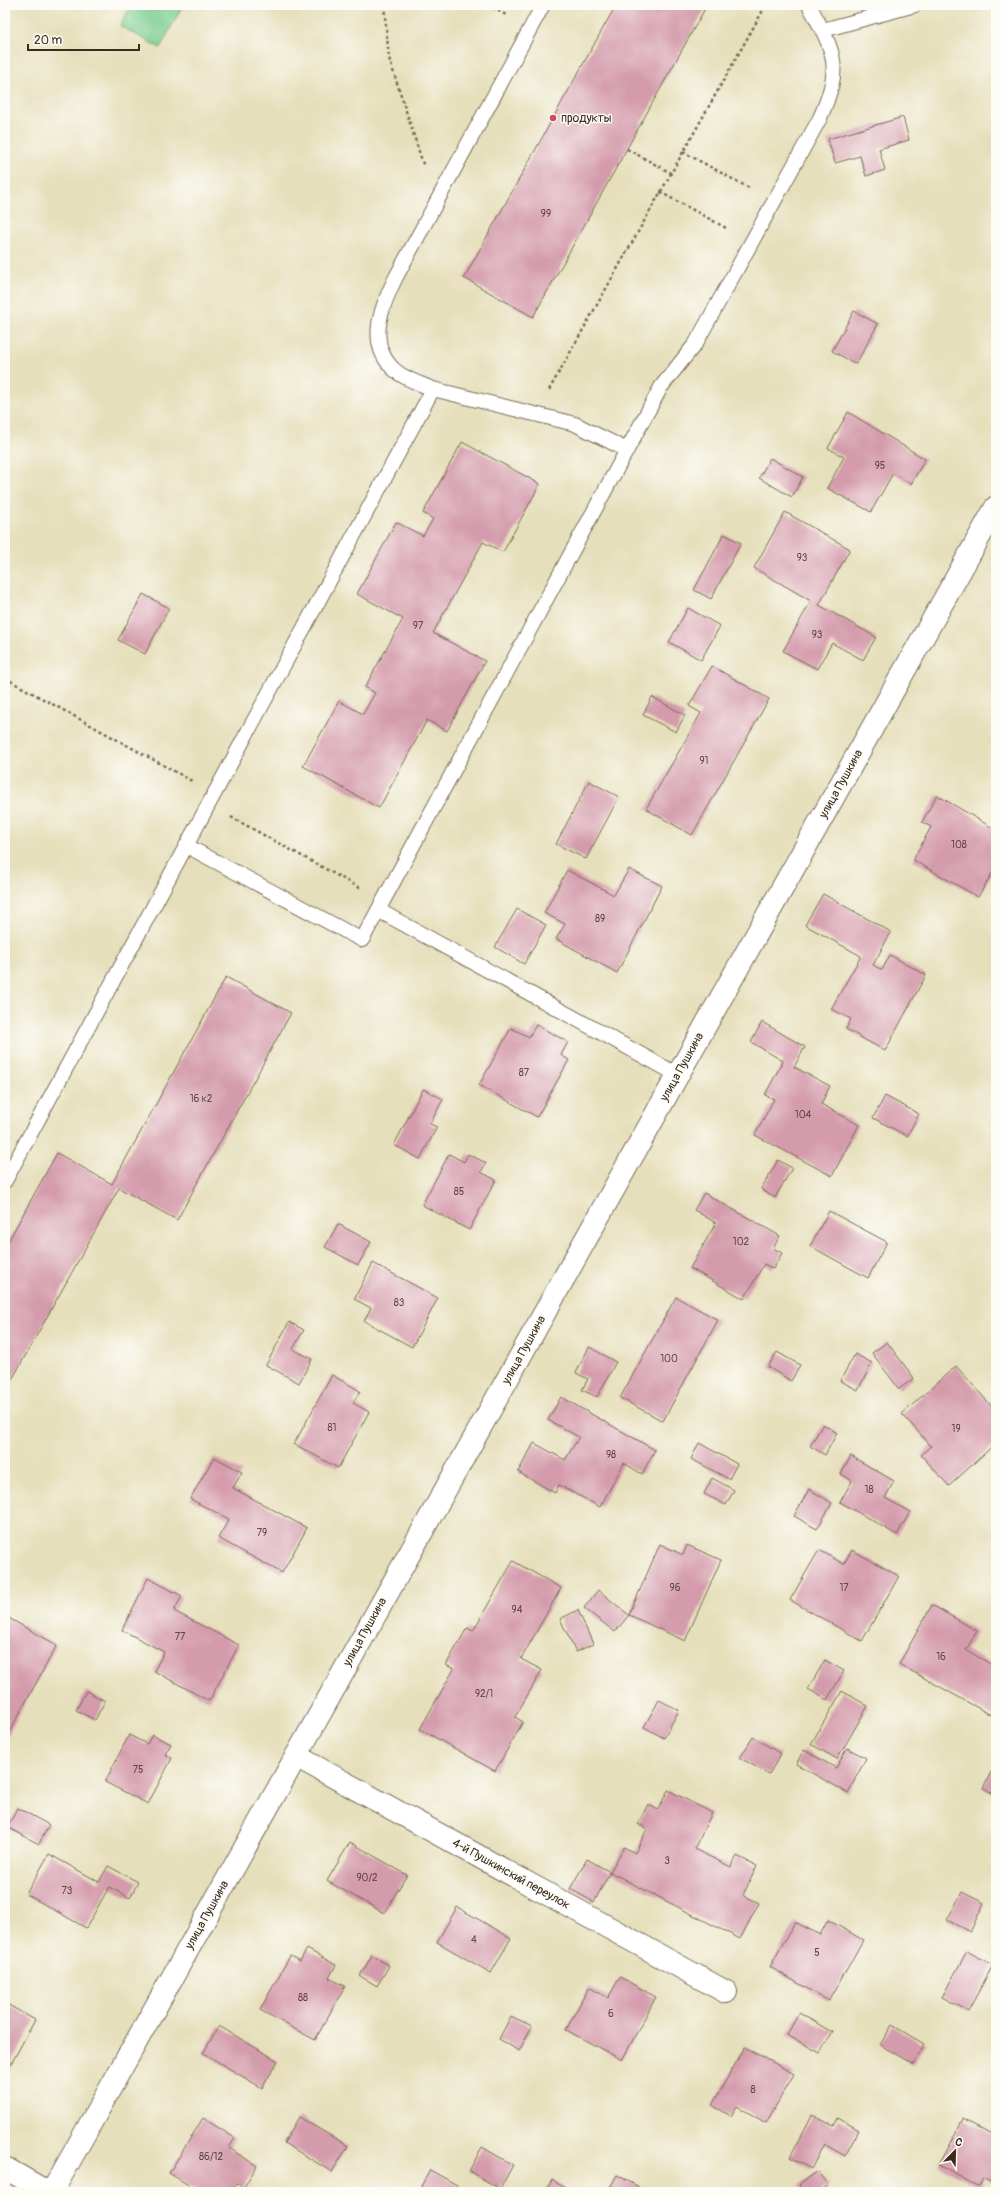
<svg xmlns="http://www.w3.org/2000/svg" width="1001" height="2197" font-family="Pangolin,sans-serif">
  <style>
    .green { fill: #7cce90; stroke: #5c7c57 }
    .building { fill: #d49bac }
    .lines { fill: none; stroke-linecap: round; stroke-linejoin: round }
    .service-casing { stroke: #776955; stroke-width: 16 }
    .minor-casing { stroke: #776955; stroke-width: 24 }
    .tertiary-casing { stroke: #776955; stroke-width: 24 }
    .path { stroke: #776955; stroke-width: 2.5; stroke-dasharray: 3 3; stroke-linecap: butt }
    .service { stroke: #fff; stroke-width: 14 }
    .minor { stroke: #fff; stroke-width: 22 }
    .tertiary { stroke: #fff; stroke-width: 22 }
    .poi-dot { fill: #d1495b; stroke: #fdfcf7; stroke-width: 1.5 }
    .labels { text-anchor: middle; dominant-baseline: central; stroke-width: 3; stroke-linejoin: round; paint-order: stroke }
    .number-label { font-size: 10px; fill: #614642 }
    .poi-label { font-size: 12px; fill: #3b2a1e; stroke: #fdfcf7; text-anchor: start }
    .street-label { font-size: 12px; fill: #3b2a1e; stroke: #fdfcf7 }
  </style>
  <rect width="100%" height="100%" fill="#fdfcf7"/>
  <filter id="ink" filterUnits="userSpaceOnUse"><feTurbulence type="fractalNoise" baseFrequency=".025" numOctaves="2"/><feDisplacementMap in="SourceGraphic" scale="8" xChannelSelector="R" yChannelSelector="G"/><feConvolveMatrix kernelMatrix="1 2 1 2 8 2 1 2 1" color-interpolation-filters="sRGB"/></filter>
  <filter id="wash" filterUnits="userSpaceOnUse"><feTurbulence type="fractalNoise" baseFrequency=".012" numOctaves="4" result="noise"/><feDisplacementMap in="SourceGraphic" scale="16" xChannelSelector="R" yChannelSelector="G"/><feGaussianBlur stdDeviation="0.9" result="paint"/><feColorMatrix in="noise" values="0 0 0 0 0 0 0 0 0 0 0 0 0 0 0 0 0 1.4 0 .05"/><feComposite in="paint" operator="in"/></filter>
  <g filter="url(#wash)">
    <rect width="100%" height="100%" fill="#e6dfbb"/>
    <path class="green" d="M131,5H183L160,48L120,26Z"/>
    <g id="blocks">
      <path class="building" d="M616,5H707L533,317L464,278Z
        M903,117L909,140L879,149L885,170L866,176L860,156L835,163L828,139Z
        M854,311L878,324L856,364L832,351Z
        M848,412L925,459L911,484L893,473L871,512L827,488L844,457L828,448Z
        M462,442L540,484L503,552L483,542L433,633L485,661L447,731L427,720L379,808L303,766L339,701L363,714L375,693L365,687L403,619L357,594L396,522L423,536L433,519L423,513Z
        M770,458L803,477L792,497L759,478Z
        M785,512L850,549L819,605L876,637L863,660L832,643L817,669L783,651L811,601L754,568Z
        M724,534L741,543L711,599L694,590Z
        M143,594L169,608L145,654L118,640Z
        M688,608L720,626L701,660L669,642Z
        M712,666L769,699L692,835L646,809L701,713L689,706Z
        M652,697L685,715L676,732L643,715Z
        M589,781L619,797L586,859L556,844Z
        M937,795L996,830V867L978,897L913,860L931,827L922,822Z
        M629,869L662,886L617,973L556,939L565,924L544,913L567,870L614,895Z
        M823,894L891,932L873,965L882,970L890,955L926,975L885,1051L846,1029L851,1019L831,1009L861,956L805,925Z
        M517,909L546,925L524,964L495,947Z
        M226,977L291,1013L177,1220L119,1188L5,1392V1247L57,1153L112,1184Z
        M762,1022L805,1047L794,1067L830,1086L821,1104L859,1125L832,1176L755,1135L774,1099L765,1095L783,1061L751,1042Z
        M536,1025L568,1042L561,1055L569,1060L537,1117L479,1085L511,1028L529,1037Z
        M423,1089L443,1099L430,1124L437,1127L420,1159L394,1145Z
        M885,1096L919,1114L907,1136L873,1118Z
        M449,1154L464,1162L468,1154L486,1163L481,1172L496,1180L469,1230L422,1205Z
        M778,1160L792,1168L775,1198L761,1189Z
        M704,1193L780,1236L773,1248L782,1253L773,1269L764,1264L744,1299L690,1268L716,1223L694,1210Z
        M829,1211L887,1242L868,1278L810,1246Z
        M338,1224L371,1242L358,1265L325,1247Z
        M373,1263L438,1298L412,1347L364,1321L371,1308L354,1299Z
        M676,1297L718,1320L663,1421L620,1398Z
        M289,1322L304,1330L293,1349L312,1359L299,1383L266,1365Z
        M887,1342L914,1378L899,1389L872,1353Z
        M589,1347L616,1362L597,1397L582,1390L588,1379L576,1373Z
        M777,1352L800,1365L791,1381L768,1367Z
        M855,1354L872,1363L858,1390L840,1381Z
        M956,1366L996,1411V1443L949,1486L921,1455L931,1446L902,1414Z
        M332,1375L360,1391L353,1403L369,1412L338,1468L294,1444Z
        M561,1397L655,1450L642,1474L624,1463L600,1507L559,1485L555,1493L518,1472L534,1443L565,1460L579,1437L548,1420Z
        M823,1424L837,1433L825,1455L810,1446Z
        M699,1443L737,1464L729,1479L691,1459Z
        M851,1456L894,1481L885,1498L910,1512L897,1535L840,1502L852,1481L841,1474Z
        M214,1457L242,1472L233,1488L307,1528L282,1573L218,1538L229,1519L190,1499Z
        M712,1478L734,1490L726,1505L704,1494Z
        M809,1489L832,1503L817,1529L794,1516Z
        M660,1544L683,1555L687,1545L721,1560L685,1641L629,1615Z
        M819,1550L844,1564L852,1550L899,1576L862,1641L790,1600Z
        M513,1561L561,1588L521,1659L542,1670L515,1717L523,1722L495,1771L420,1729L454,1669L446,1665L467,1628L473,1631Z
        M148,1578L182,1596L174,1611L239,1645L209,1701L154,1671L164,1652L122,1630Z
        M598,1590L629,1615L615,1632L584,1608Z
        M932,1605L977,1631L966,1650L996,1667V1718L899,1664Z
        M578,1610L593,1644L576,1652L560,1619Z
        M5,1616L57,1645L5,1740Z
        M825,1660L844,1671L827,1700L808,1689Z
        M86,1691L105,1701L95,1720L76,1710Z
        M842,1691L868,1706L837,1759L811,1744Z
        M659,1700L679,1710L664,1738L644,1727Z
        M129,1735L147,1744L152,1735L171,1744L165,1754L172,1758L148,1804L105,1782Z
        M753,1737L781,1754L769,1774L740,1758Z
        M847,1748L866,1758L848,1793L796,1764L804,1750L836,1768Z
        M991,1772L996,1774V1795L983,1788Z
        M668,1790L712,1813L694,1849L731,1867L737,1856L757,1866L743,1895L759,1903L740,1939L610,1872L624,1847L635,1853L647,1829L638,1824L648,1804L658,1810Z
        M18,1808L49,1825L39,1844L7,1827Z
        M350,1842L407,1875L384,1913L327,1881Z
        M49,1854L99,1882L108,1866L138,1882L130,1898L109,1887L86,1928L26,1894Z
        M587,1859L610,1872L594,1902L570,1889Z
        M962,1892L984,1903L970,1932L947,1920Z
        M457,1907L511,1938L491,1973L437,1942Z
        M828,1920L863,1940L829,2001L770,1967L795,1922L820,1935Z
        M307,1949L336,1965L329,1978L345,1986L315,2040L260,2010L290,1956L300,1961Z
        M967,1951L993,1965L968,2011L942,1997Z
        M372,1955L389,1966L377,1986L360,1976Z
        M620,1977L656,1997L622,2060L566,2030L589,1987L608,1998Z
        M5,2003L35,2020L5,2075Z
        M799,2013L832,2032L820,2053L787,2035Z
        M511,2016L532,2026L519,2051L499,2039Z
        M892,2025L924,2044L913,2064L880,2045Z
        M219,2026L278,2061L262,2088L203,2053Z
        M745,2047L794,2074L766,2123L737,2106L731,2116L712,2105Z
        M812,2115L834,2126L838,2118L859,2130L845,2156L824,2144L811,2169L790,2157Z
        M299,2117L348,2146L332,2172L284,2143Z
        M203,2118L235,2138L229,2148L257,2166L244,2187L237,2183L231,2192H200L169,2173Z
        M963,2119L996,2137V2185L983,2178L979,2187L938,2165Z
        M482,2147L513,2165L500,2189L469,2171Z
        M430,2170L457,2185L453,2192H418Z
        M818,2171L829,2185L820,2192H805L799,2185Z
        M617,2175L639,2187L636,2192L608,2191Z
        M552,2180L572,2192H545Z"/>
    </g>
  </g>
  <g filter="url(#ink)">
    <use href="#blocks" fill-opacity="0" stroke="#776955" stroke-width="1"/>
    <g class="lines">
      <g class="service-casing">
        <path id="service" d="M823,30L915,5
          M433,389C421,384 407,380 397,372C365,346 381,307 396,277L543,5
          M187,846L362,940L661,387L696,343L820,118C843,65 835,53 809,5
          M378,910L678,1075
          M5,1181L433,389L575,424L627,450"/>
      </g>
      <g class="minor-casing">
        <path id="minor" d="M296,1756L726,1992"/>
      </g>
      <g class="tertiary-casing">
        <path id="tertiary" d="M5,2168L47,2192
          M52,2192L996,507"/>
      </g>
      <path class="path" d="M384,5L389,58L424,167
        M487,5L508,16
        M627,149L671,173
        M683,152L751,189
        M660,192L728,229
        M549,390L766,5
        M5,678L192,781
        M231,817L360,888"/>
      <use href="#service" class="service"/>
      <use href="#minor" class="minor"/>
      <use href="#tertiary" class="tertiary"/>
    </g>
  </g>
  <circle class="poi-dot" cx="553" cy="118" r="4"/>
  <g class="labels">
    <g class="number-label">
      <text x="546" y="214">99</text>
      <text x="880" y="466">95</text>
      <text x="802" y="558">93</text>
      <text x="418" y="626">97</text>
      <text x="817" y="635">93</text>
      <text x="704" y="761">91</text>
      <text x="959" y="845">108</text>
      <text x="600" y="919">89</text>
      <text x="524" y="1073">87</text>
      <text x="201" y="1099">16 к2</text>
      <text x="803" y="1115">104</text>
      <text x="459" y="1192">85</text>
      <text x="741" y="1242">102</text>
      <text x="399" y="1303">83</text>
      <text x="669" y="1359">100</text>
      <text x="332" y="1428">81</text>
      <text x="956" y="1429">19</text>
      <text x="611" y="1455">98</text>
      <text x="869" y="1490">18</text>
      <text x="262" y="1533">79</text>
      <text x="675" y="1588">96</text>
      <text x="844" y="1588">17</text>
      <text x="517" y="1610">94</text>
      <text x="180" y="1637">77</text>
      <text x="941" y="1657">16</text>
      <text x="484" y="1694">92/1</text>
      <text x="138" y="1770">75</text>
      <text x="667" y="1861">3</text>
      <text x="367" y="1878">90/2</text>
      <text x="67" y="1891">73</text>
      <text x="474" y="1940">4</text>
      <text x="817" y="1953">5</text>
      <text x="303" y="1998">88</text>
      <text x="611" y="2014">6</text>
      <text x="753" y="2090">8</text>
      <text x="211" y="2157">86/12</text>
    </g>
    <g class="poi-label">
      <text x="561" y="118">продукты</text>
    </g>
    <g class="street-label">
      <text transform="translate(841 784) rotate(-61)">улица Пушкина</text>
      <text transform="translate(682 1067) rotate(-61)">улица Пушкина</text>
      <text transform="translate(524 1350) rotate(-61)">улица Пушкина</text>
      <text transform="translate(365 1632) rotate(-61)">улица Пушкина</text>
      <text transform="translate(511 1874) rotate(29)">4-й Пушкинский переулок</text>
      <text transform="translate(207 1915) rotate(-61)">улица Пушкина</text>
    </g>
  </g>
  <rect width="1001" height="2197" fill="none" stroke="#fdfcf7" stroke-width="20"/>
  <g transform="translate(955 2151) rotate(23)" stroke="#fdfcf7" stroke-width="3" paint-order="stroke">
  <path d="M0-3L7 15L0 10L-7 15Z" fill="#3b2a1e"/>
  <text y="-6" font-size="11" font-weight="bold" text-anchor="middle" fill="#3b2a1e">С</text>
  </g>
  <path d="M28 44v6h111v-6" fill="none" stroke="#3b2a1e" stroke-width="2"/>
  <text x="34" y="44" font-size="12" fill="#3b2a1e" stroke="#fdfcf7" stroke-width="3" paint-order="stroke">20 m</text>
</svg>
